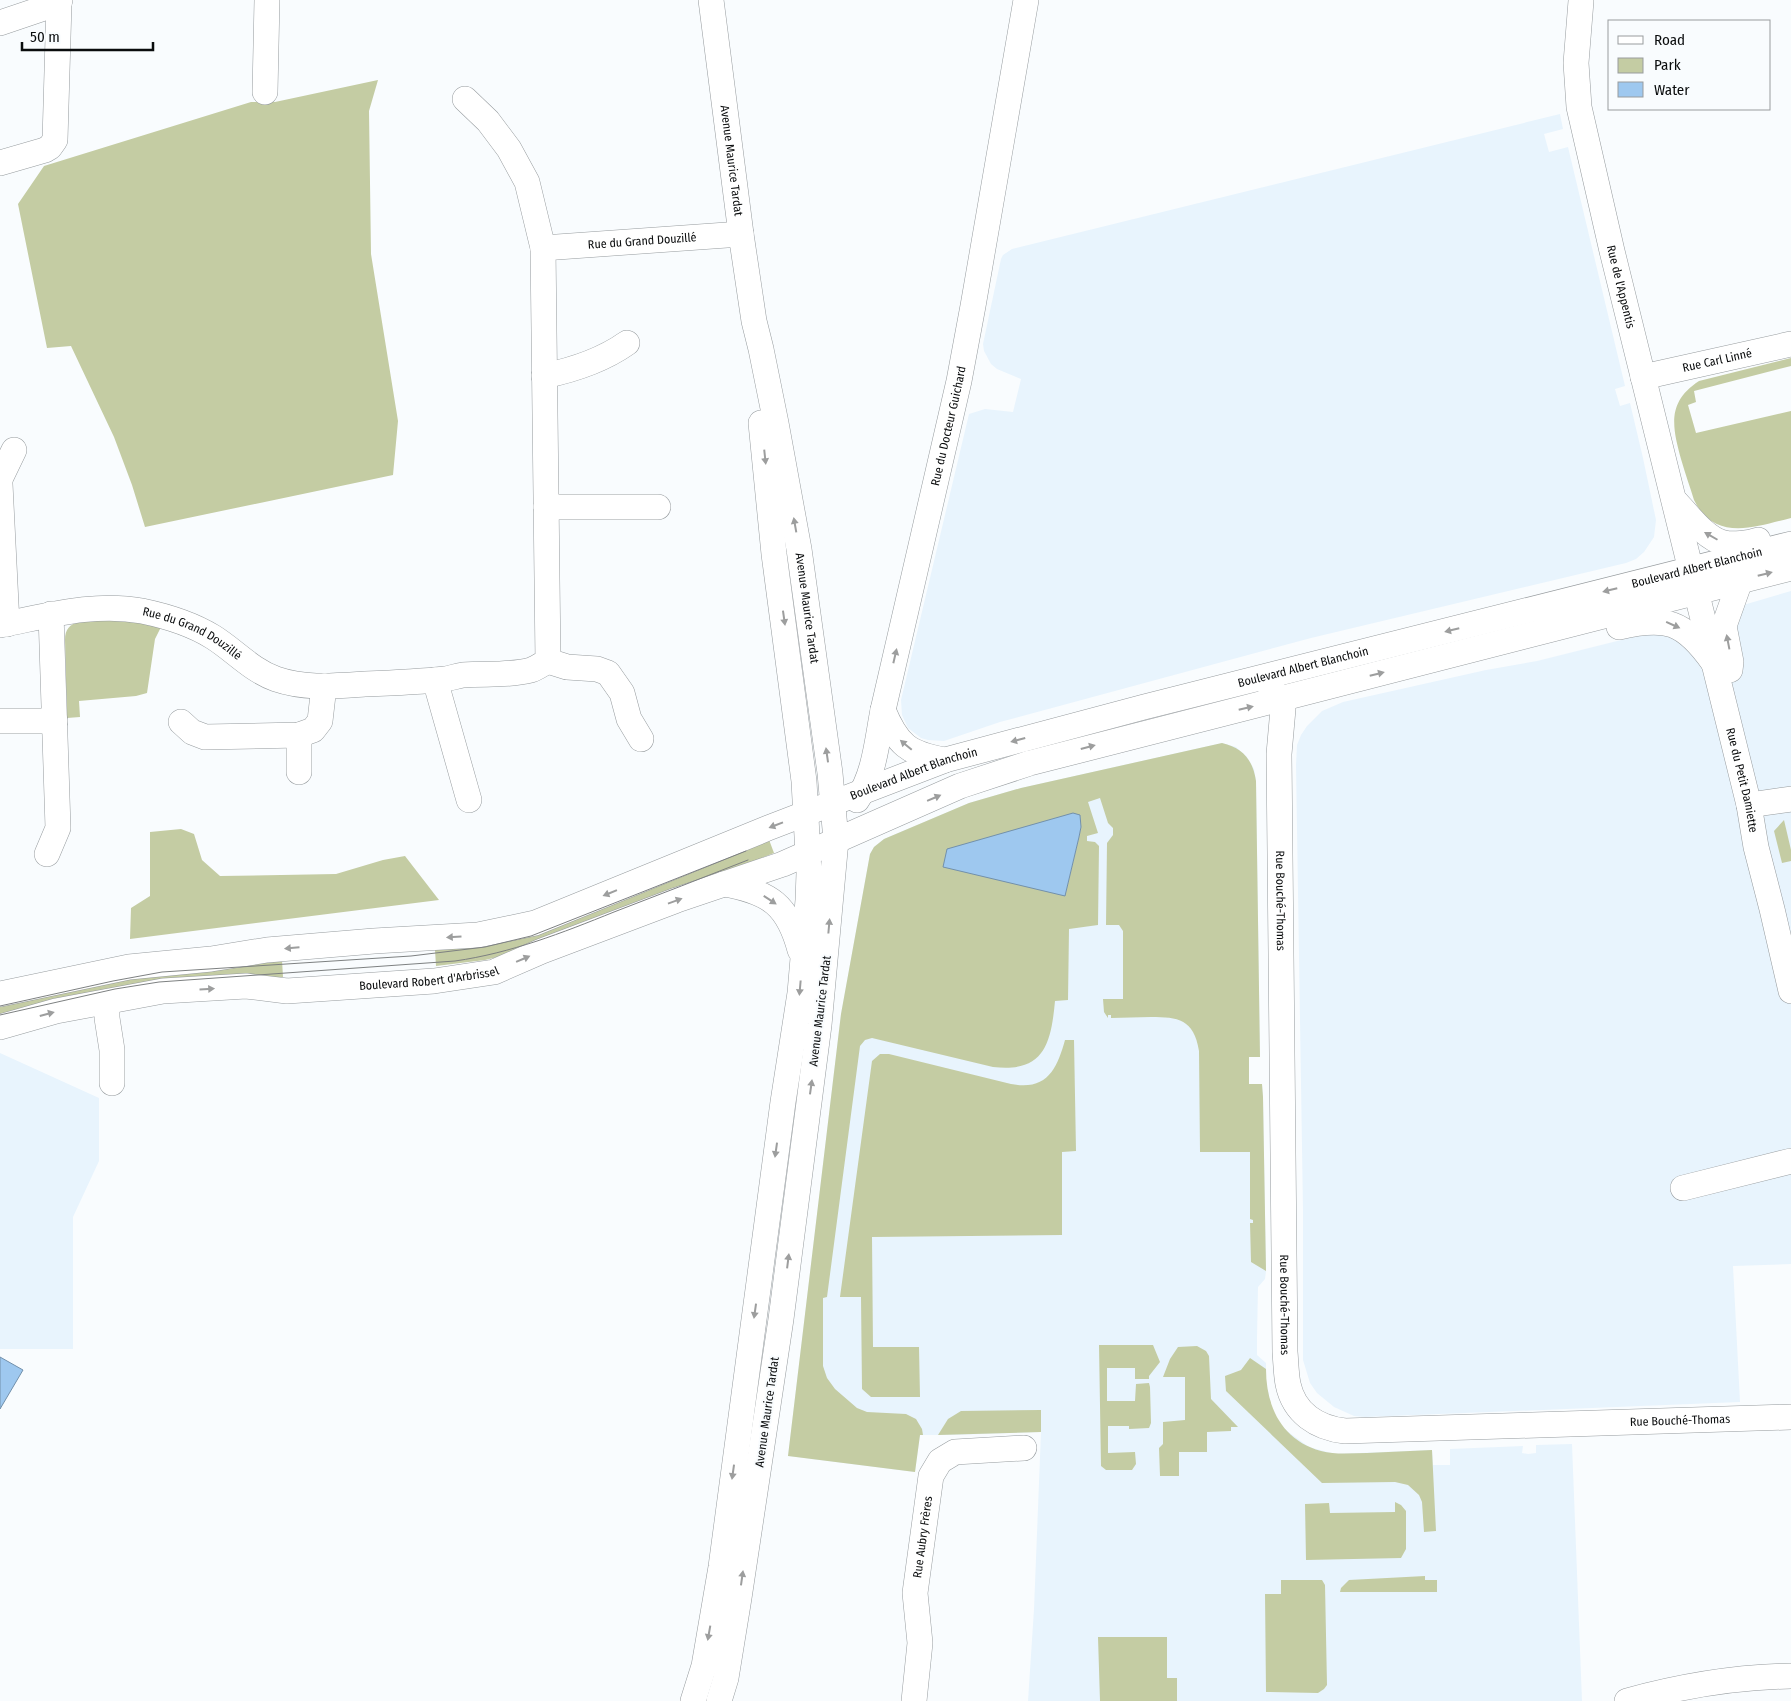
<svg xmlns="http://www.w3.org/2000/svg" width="1791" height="1701" font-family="'Fira Sans Condensed',sans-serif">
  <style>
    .built { fill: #e8f4fd }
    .green { fill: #c4cca3; fill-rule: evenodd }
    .water { fill: #9ec8ef; stroke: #7290ab }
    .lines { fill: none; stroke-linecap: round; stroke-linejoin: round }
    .minor-casing { stroke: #979c9f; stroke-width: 26 }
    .minor { stroke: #fff; stroke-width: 25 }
    .tram { stroke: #7d8081; stroke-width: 1 }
    .oneway { fill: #9d9e9e }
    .labels { text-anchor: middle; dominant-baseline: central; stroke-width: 4; stroke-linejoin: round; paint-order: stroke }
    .street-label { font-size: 12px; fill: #0a0c0d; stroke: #f9fcfe }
  </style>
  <rect width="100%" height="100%" fill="#f9fcfe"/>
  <path class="built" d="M1560,114L1563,129L1544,134L1549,152L1568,147L1625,386L1615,389L1620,406L1630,403L1643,458L1656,520L1654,537L1644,552L1636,559L1626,563L1311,638L1000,722L944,741L928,740L921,738L908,728L902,715L901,700L969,414L985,409L1013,412L1021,379L997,369L991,364L984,351L983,344L1001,259L1003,255L1012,249Z
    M1791,591V1264L1733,1266L1740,1402L1365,1417L1354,1416L1334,1407L1317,1393L1310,1383L1303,1360V1211L1296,765L1297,745L1301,735L1307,726L1322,711L1343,702L1486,670L1537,661L1641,635Z
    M1222,743L1236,747L1247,757L1254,769L1256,781L1260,1057H1249V1084H1262L1263,1097L1266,1271L1265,1279L1258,1287L1257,1338V1355L1266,1363V1382L1272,1409L1278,1421L1287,1431L1309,1447L1335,1454L1432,1450L1433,1465H1450V1449L1523,1446L1522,1453L1528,1454L1536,1453V1445L1572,1444L1582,1701H1028L1034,1609L1041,1432L953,1435H920L915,1472L788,1456L841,1014L870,854L874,847L884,839L969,803L1021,788Z
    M0,1053L99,1098V1161L73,1217V1349H0Z"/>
  <path class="green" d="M378,80L369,111L371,254L398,421L393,475L145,527L132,485L114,437L71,346L47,348L18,204L44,166L251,102H275Z
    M1791,358V366L1694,391L1696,402L1688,405L1696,433L1791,411V518C1755,527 1714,542 1694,500C1690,487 1685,473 1681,459C1672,426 1667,402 1699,381Z
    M104,619L140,623L161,627L155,639L147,693L136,696L79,701L80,717L67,718L65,640C65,618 87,621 104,619Z
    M1222,743C1243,748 1253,760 1256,781L1260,1057H1249V1084H1262L1263,1097L1266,1271L1251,1262L1250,1223H1253V1220L1250,1219V1152H1200L1199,1051C1194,1019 1178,1017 1151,1017C1137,1017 1124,1018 1111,1018V1015H1108V1018L1104,1012L1103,999H1123V931L1119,925H1106L1107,843L1113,835V828L1108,823L1100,798L1088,802L1098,833L1087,836V841L1095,842L1099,846L1098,925L1069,929L1068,1000L1055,1001C1051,1044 1044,1073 993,1067L872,1038L865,1040L860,1046L827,1297L823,1298V1366L827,1378L835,1389L857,1408L867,1412L906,1414L916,1419L922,1429L923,1435H920L915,1472L788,1456L841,1014L870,854L874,847L884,839L969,803L1021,788ZM1080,815L1081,827L1079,837L1065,896Z
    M1784,820L1791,850V861L1782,863L1774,831Z
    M181,829L194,834L202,860L220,876L336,874L383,860L405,856L439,900L130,939L131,908L150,896V832Z
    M768,837L774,853L577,932L523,951L485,960L436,966L435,950Z
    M282,960L283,977L165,985L0,1019V1002L120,975Z
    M1065,1040H1074L1076,1151L1062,1152V1235L872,1237L873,1347H919L920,1397H871L862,1389L861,1297H840L872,1061L880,1054H889L1011,1084C1047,1091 1057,1069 1065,1040Z
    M1099,1345H1153L1160,1362L1149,1376V1379H1135V1368H1107V1401H1135L1136,1384L1149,1383L1150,1387L1151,1423L1149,1428L1129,1429V1426H1108V1453L1135,1452L1136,1464L1132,1470H1106L1101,1466Z
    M1197,1346L1206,1351L1209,1356L1211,1399L1238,1427H1231V1431L1207,1432V1452H1179V1476H1160L1159,1448L1163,1444V1422L1185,1420V1377H1163L1170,1359L1178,1347Z
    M1250,1358L1266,1369C1266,1407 1282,1440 1321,1451C1336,1455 1352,1453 1367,1453C1388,1452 1410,1451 1432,1450L1436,1531L1424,1532L1422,1502L1419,1495L1408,1485L1395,1482L1322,1483L1226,1391L1225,1376L1241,1370Z
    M1041,1410V1432L938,1435L948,1419L961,1411Z
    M1395,1502L1401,1505L1406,1511V1549L1401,1558L1306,1560L1305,1504L1329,1503L1330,1513L1395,1512Z
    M1425,1576V1580H1437V1592H1340L1341,1588L1349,1580Z
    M1281,1580H1322L1325,1585L1327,1685L1324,1689L1318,1693L1266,1692L1265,1594H1281Z
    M1167,1637V1678H1177V1701H1100L1098,1637Z"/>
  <path class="water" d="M1073,813L1080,815L1081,827L1079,837L1065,896L943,867L947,849Z
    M0,1357L23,1370L0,1409Z"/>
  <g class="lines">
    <g class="minor-casing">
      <g id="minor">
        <path id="s1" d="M711,0L741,234L754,321L761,349L776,423L799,549L830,773L836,840L819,1025L781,1319L739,1598L726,1678L719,1701"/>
        <path id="s2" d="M1581,1L1576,63L1579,107L1612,251L1749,805L1756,847L1772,909L1791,991"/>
        <path d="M0,23L59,3L60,0"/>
        <path d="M265,92L267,0"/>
        <path d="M465,99L488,121L509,149L527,182L543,248"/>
        <path d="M0,163L45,150L50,147L55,140L59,3"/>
        <path d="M544,376C573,370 603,360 627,343"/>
        <path id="s3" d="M1643,377L1791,344"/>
        <path d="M0,479L14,450"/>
        <path d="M0,484L7,624"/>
        <path d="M1677,503C1689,516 1706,539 1724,543C1733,545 1749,543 1758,540"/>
        <path d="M546,507H658"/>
        <path id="s4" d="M0,625C47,616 94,602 142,611C166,616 192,624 213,637C234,650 251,670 276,679C305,689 334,686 365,684C392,683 418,682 445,679C451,678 457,676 463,675C485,673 509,676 531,670C537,668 542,664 548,661L543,248L741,234"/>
        <path d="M1619,627C1666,616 1684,621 1713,662"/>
        <path d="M548,661L567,667L597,669L608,673L622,693L629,719L641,739"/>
        <path d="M1730,670L1731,662L1724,626L1740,581"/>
        <path d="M435,680L469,800"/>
        <path id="s5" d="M1270,687L1280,699L1283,709L1279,754L1285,1352C1286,1363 1286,1374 1288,1384C1294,1413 1317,1428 1345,1431L1791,1417"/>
        <path d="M883,710C897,744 908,754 945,760"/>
        <path d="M0,721H55"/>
        <path d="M181,722L192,732L205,737L299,735L313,730L320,721L324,686"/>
        <path d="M299,735V772"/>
        <path id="s6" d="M857,800C875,774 877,740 883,710L959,381L973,306L1026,0"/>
        <path d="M1749,805L1791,799"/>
        <path d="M47,854L58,828L51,614"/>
        <path d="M724,884C770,892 788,905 800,950"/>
        <path id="s7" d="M0,994L129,967L211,959L267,950L374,941L478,935L535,923L768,828L945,760L1144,707L1791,544"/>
        <path d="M107,1002V1018L112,1050V1083"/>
        <path id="s8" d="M0,1027L56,1011L163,991L246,986L287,991L434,981L494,972L542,951L677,900L783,864L960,786L1030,763L1791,568"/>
        <path d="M1683,1188L1791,1161"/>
        <path d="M693,1701L704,1666L721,1567L783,1102L800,993L808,900L809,873L804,781L774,554L761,423"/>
        <path id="s9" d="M914,1701L920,1643L915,1593L931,1476L940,1461L955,1452L1024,1448"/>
        <path d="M1627,1701C1681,1686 1735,1677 1791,1676"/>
      </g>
    </g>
    <use href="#minor" class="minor"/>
    <path class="tram" d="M0,1006L113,981L162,972L411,956L485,947L531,936L746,851
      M0,1015L115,989L159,982L455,961C511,953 562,933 614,912C659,895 704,877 748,860"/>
  </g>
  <defs><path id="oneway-solid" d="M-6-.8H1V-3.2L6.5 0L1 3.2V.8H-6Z" transform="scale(1.25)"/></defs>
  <g class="oneway">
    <use href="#oneway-solid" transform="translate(765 457) rotate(84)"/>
    <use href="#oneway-solid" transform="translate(795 525) rotate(-100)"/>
    <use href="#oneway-solid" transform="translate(1711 536) rotate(-150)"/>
    <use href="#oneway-solid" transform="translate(1765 574) rotate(-14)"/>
    <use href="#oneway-solid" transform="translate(1610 590) rotate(166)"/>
    <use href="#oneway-solid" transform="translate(784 618) rotate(82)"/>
    <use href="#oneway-solid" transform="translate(1673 625) rotate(24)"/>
    <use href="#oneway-solid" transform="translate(1452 630) rotate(166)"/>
    <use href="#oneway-solid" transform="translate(1728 642) rotate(-101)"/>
    <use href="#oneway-solid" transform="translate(895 656) rotate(-77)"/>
    <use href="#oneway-solid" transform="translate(1377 674) rotate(-14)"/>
    <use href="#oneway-solid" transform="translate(1246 708) rotate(-13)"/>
    <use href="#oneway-solid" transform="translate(1018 740) rotate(165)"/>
    <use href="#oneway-solid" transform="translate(906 745) rotate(-140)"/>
    <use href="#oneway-solid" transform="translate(1088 747) rotate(-15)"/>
    <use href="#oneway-solid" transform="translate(827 755) rotate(-98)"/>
    <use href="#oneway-solid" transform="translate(934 798) rotate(-23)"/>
    <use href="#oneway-solid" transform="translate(776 825) rotate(159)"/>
    <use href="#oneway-solid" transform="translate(610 893) rotate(158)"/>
    <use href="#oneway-solid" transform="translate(770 900) rotate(33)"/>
    <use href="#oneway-solid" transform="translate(675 901) rotate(-20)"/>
    <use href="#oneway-solid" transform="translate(829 926) rotate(-85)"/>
    <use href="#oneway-solid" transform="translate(454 937) rotate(177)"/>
    <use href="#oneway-solid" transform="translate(292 948) rotate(175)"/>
    <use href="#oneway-solid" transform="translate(523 959) rotate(-23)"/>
    <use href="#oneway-solid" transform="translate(800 988) rotate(95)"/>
    <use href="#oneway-solid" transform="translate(207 989) rotate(-3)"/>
    <use href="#oneway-solid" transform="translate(47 1014) rotate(-15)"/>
    <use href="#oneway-solid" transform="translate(811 1087) rotate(-82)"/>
    <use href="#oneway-solid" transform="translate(776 1150) rotate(98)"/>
    <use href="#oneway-solid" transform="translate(788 1261) rotate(-83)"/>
    <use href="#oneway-solid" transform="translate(755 1311) rotate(98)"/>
    <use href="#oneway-solid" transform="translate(733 1472) rotate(98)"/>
    <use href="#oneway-solid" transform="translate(742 1578) rotate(-82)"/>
    <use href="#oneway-solid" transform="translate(709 1633) rotate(100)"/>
  </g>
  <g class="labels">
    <g class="street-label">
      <text stroke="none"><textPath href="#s1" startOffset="162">Avenue Maurice Tardat</textPath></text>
      <text stroke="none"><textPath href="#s4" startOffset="1084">Rue du Grand Douzillé</textPath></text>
      <text stroke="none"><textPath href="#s2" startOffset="291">Rue de l'Appentis</textPath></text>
      <text stroke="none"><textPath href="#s3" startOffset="76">Rue Carl Linné</textPath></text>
      <text stroke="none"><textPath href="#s6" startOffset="386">Rue du Docteur Guichard</textPath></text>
      <text stroke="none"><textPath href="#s7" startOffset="1758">Boulevard Albert Blanchoin</textPath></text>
      <text stroke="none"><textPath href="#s1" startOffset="616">Avenue Maurice Tardat</textPath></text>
      <text stroke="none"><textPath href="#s4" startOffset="199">Rue du Grand Douzillé</textPath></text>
      <text stroke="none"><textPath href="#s7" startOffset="1352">Boulevard Albert Blanchoin</textPath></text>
      <text stroke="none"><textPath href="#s7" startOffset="948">Boulevard Albert Blanchoin</textPath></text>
      <text stroke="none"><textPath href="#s2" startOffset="799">Rue du Petit Damiette</textPath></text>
      <text stroke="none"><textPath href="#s5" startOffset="218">Rue Bouché-Thomas</textPath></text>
      <text stroke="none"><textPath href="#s8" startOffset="434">Boulevard Robert d'Arbrissel</textPath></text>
      <text transform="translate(820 1011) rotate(-83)">Avenue Maurice Tardat</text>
      <text stroke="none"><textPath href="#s5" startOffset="622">Rue Bouché-Thomas</textPath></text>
      <text transform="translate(767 1412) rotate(-82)">Avenue Maurice Tardat</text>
      <text stroke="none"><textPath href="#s5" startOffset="1116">Rue Bouché-Thomas</textPath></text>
      <text stroke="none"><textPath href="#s9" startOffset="165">Rue Aubry Frères</textPath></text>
    </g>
  </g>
  <rect x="1608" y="20" width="162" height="90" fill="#f9fcfe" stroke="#999c9e"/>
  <rect x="1618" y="36" width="25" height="8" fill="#ffffff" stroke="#999c9e"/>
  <text x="1654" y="45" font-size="15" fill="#0a0c0d">Road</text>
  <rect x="1618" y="58" width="25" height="15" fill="#c4cca3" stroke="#999c9e"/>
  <text x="1654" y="70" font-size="15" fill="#0a0c0d">Park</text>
  <rect x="1618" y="82" width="25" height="15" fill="#9ec8ef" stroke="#999c9e"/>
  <text x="1654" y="95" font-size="15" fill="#0a0c0d">Water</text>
  <path d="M22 42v8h131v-8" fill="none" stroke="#0a0c0d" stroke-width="2.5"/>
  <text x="30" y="42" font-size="15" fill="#0a0c0d" stroke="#f9fcfe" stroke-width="4" paint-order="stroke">50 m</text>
</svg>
